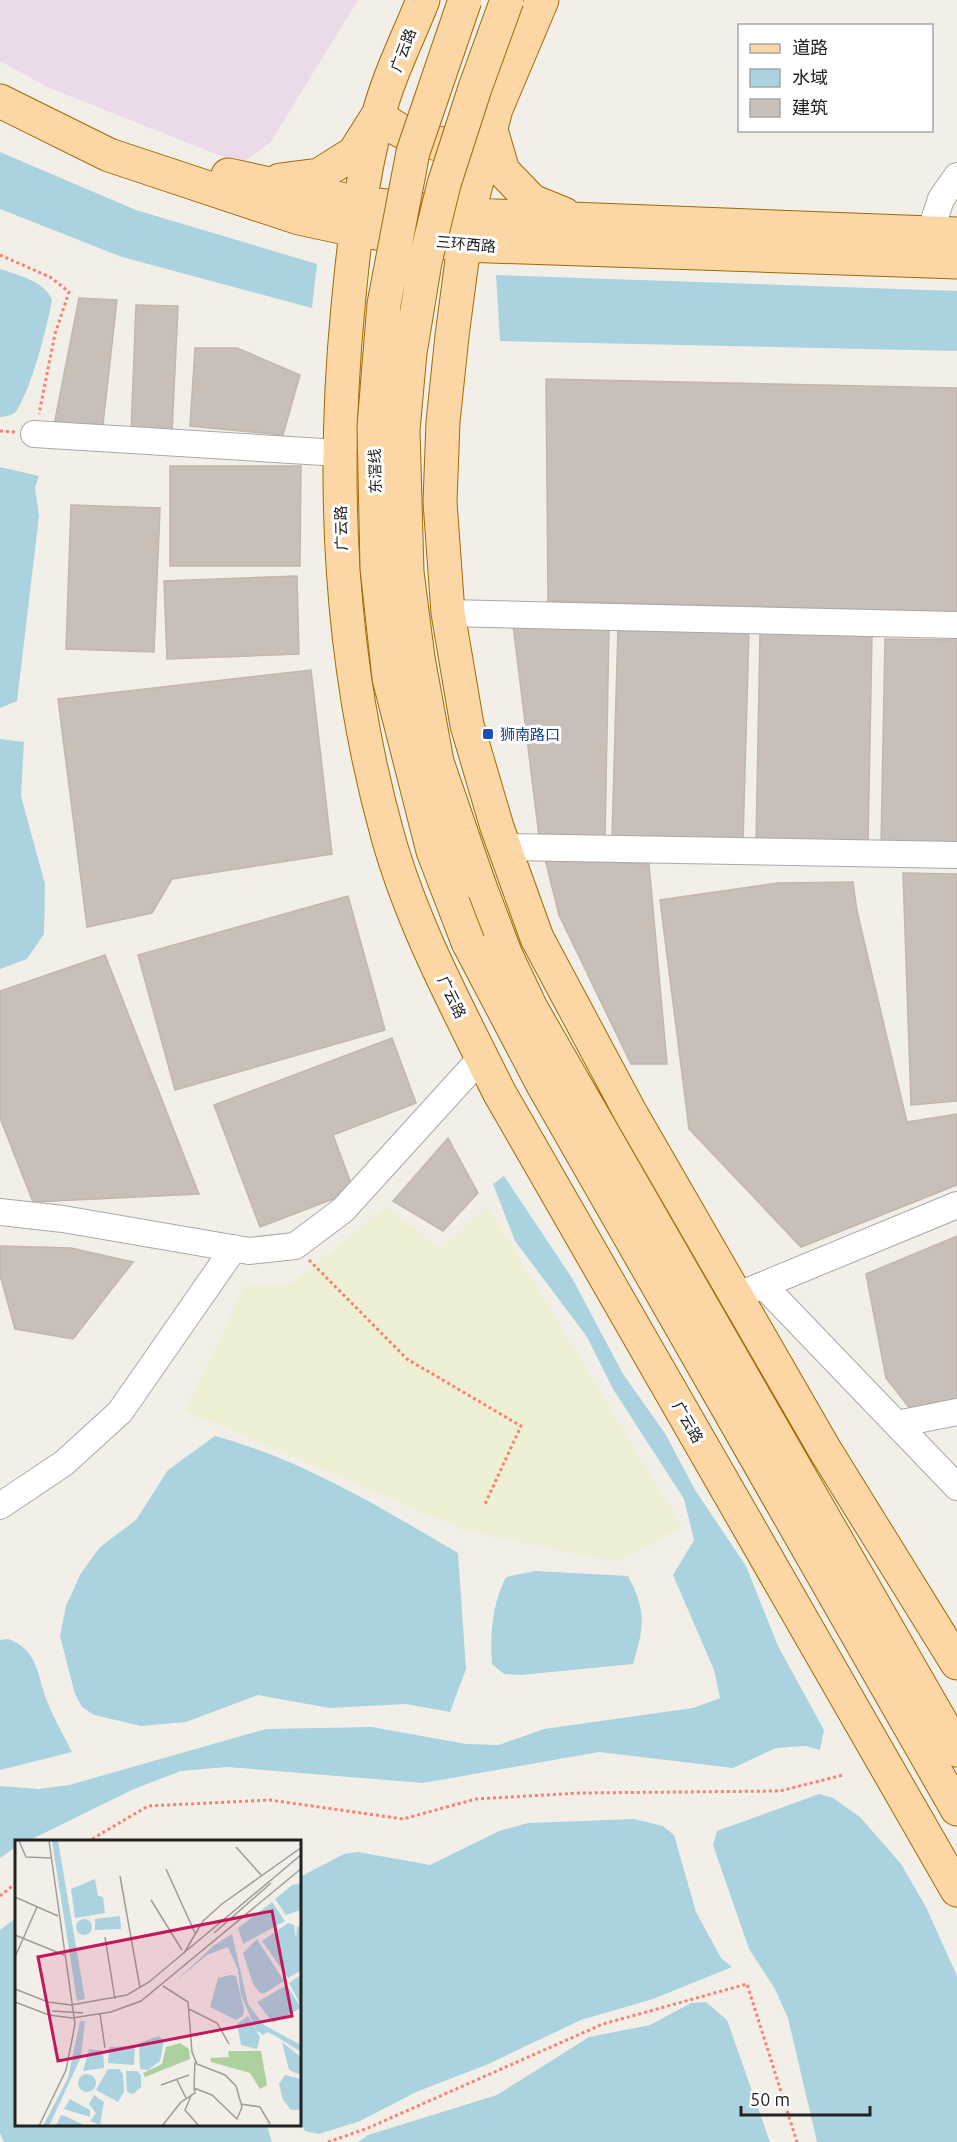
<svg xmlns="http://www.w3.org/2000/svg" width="957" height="2142" font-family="Ubuntu,'Noto Sans SC',sans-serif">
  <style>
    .industrial { fill: #ebdbe8 }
    .farmland { fill: #eef0d5 }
    .water { fill: #aad3df }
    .building { fill: #c7bfb8; stroke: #c4b6ab; stroke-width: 1.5 }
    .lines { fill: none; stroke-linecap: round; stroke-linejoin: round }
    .minor-casing { stroke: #a9a9a9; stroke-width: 28 }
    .major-casing { stroke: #a06b00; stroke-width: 35 }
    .path { stroke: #fa8072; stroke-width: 3; stroke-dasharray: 3 3; stroke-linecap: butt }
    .minor { stroke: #fff; stroke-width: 26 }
    .major { stroke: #fcd6a4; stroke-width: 33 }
    .major-bridge-casing { stroke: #a06b00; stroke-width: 35; stroke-linecap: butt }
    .major-bridge { stroke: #fcd6a4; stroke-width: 33 }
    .transit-dot { fill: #1a4fb4; stroke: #fff; stroke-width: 2 }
    .labels { text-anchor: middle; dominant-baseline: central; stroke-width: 6; stroke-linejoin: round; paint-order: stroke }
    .street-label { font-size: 15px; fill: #222; stroke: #fff }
    .transit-label { font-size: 15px; fill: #164399; stroke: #fff; text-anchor: start }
    .inset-road { fill: none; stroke: #9f9d99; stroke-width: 1.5 }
    .view { fill: #c2185b; fill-opacity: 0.15; stroke: #c2185b; stroke-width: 3 }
    .inset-edge { fill: none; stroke: #222; stroke-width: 3 }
  </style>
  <rect width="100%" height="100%" fill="#f2efe9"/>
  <path class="industrial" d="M0,0H358L270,143L241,164L47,87L0,61Z"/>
  <path class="farmland" d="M386,1206L441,1249L488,1206L682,1527L615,1562L464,1530L186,1411L244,1287L294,1282Z"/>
  <path class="water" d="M0,152L136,210L317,264L312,308L122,257L0,209Z
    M0,269C16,274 46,282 52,300C47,328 32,386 17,410C13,416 7,416 0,417Z
    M496,275L957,291V351L500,341Z
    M0,467L39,476L35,487L39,516L17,701L0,708Z
    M0,739L24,742L21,796L45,884L44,934L27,959L0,969Z
    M504,1176L572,1278L623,1374L666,1435L695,1490L746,1566L778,1646L824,1730L820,1750L806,1746L776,1748L733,1768L599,1752L423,1783L227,1767L181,1771L134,1789L26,1842H16V1847L0,1858V1786L39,1789L69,1785L266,1729L372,1727L466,1744L499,1745L544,1729L693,1708L720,1698L714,1670L673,1575L694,1540L684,1499L613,1389L587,1337L515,1241L493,1184Z
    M215,1436C303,1460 380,1507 458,1553L466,1669L450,1712L406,1704L329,1708L258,1695L186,1722L141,1726L94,1715L82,1707L75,1694L60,1636L66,1606L81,1573L100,1547L136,1520L168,1470Z
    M535,1571L628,1576C647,1612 644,1627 633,1664L521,1675L504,1674L492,1664C490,1635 492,1604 506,1577Z
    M8,1639C36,1649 37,1671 45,1696C52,1715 63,1734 72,1752L0,1770V1640Z
    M819,1794L833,1798L860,1817L901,1864L926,1907L957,1976V2142H817L788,2018L775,1989L749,1949L713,1845L717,1831Z
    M634,1819L663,1826L674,1835L696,1912L721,1958L732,1967L653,1999L581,2020L486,2065L416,2092L360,2121L319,2134L305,2131L300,2121V1877L344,1854L358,1852L430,1865L499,1831L528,1823Z
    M16,1918V2126H267L272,2142H4L0,2133V1930Z
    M706,2002L727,2020L770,2142H358L368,2135L497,2095L589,2037L650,2025L691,2003Z"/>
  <path class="building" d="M79,298L117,300L103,424L54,425Z
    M136,305L178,306L172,433L131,432Z
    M195,348H237L300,375L283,435L190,426Z
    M546,379L957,388V612L548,601Z
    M170,466H301L300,566H170Z
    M71,505L160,508L154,652L66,649Z
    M297,576L299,654L167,659L164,581Z
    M513,625L609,628L605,838L539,836Z
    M618,626L749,630L743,842L612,838Z
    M760,633L872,635L868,844L756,842Z
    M885,639L957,640V845H881Z
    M311,670L332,854L172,879L152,913L87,927L58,699Z
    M545,859L649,864L667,1064H631L559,915Z
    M903,873L957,874V1101L911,1105Z
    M853,882L857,911L907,1122L957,1114V1185L801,1247L689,1129L660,900L778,883Z
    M348,896L385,1030L175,1090L138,955Z
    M105,955L199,1194L33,1202L0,1118V991Z
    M392,1038L416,1103L333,1135L354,1191L260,1227L214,1105Z
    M448,1138L478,1193L443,1231L393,1201Z
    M957,1236V1400L911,1410L886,1378L866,1274Z
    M0,1246L71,1248L133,1262L73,1339L15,1329L0,1275Z"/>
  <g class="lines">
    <g class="minor-casing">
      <path id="minor" d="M930,233L941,199L957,176
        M34,434L339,453
        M448,613L957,625
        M504,847L957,855
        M0,1212L63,1219L249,1251L295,1246L343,1210L482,1057
        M763,1285L957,1205
        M736,1296L763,1285L957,1487
        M897,1424L957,1412
        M0,1506L64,1463L120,1412L234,1248"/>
    </g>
    <g class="major-casing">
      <path id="major" d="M423,0C408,38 388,77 378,117C361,179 354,243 348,307C331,484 340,665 388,837C413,926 458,1009 499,1092L957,1890
        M542,0L496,109L468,215L452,336L443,422L440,502L448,613L467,725L497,827L537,938L630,1112L825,1450L957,1663
        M0,101L109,155L299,218L355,230L463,245L957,262
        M491,130L503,171L532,201L564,214
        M228,175L359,203L468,215L957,234
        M280,180L319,175L354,153L378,115C406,138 448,159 479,129
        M479,884L505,953L531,1008L957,1750
        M468,942L542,1083L957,1809"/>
    </g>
    <path class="path" d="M0,255L50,277L69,292L55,334L39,414
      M0,431L15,432
      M309,1260L407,1359L521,1426L485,1504
      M87,1842L148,1806L270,1800L403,1819L476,1799L580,1793L780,1791L843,1775
      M0,1896L16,1883
      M328,2142L368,2128L603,2024L747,1984L797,2142"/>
    <use href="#minor" class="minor"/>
    <use href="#major" class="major"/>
    <g class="major-bridge-casing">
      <path id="major-bridge" d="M465,0L413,152L384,304L374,426L377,568L389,678L433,851L468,942
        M479,884L437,762L418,658L407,572L403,430L410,353L425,262L444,184L475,88L507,0"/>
    </g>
    <use href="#major-bridge" class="major-bridge"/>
  </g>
  <rect class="transit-dot" x="482" y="728" width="12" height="12" rx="3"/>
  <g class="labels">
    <g class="street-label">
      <text transform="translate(403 50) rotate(-69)">广云路</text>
      <text transform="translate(466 244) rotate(5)">三环西路</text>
      <text transform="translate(375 471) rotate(-91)">东滘线</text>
      <text transform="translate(341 528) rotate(-91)">广云路</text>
      <text transform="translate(452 997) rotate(64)">广云路</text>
      <text transform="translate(688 1422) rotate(60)">广云路</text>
    </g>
    <g class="transit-label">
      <text x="500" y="734">狮南路口</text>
    </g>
  </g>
  <g transform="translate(15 1840)">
    <rect width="286" height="286" fill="#f2efe9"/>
    <path d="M165,203L174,209L175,219L130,237L128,233L147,224L151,207ZM213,211H246L252,245L245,249L235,233L196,222L195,218L214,217Z" fill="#add19e"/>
    <path d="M37,1H43L70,159L62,161ZM80,39L83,56L88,57L90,73L60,78L56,49ZM286,43V70L271,75L260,59L277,45ZM257,62L270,81L228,104L223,88ZM105,76L106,89L80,90V79ZM61 87a8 8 0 1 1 16 0a8 8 0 1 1-16 0ZM273,83L279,85L281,99L282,87L286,85V104L283,101L286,107L287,130L273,138L247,101ZM217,94L233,164L249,185L286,205V212L259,195L252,192L248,195L241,190L226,155L223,130L213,107L192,115L161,141L198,106ZM242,99L269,141L250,153H245L238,144L228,113ZM215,135L221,136L229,169L228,176L221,180L195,167L203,138ZM286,135V166L274,143ZM272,145L286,168L258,183L242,162ZM233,176L245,197L242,209L226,205L222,184ZM65,181H70L66,217L34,286H28L53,238ZM144,196L149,201L145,221L133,230L125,229L124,203ZM267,202L286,217V235L274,230ZM120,206L119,225L93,223L94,207ZM74,209L88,211L89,228L68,231ZM93,229H104L108,234L109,252L103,262L81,250ZM111,231H122L126,235V247L118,254L112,252ZM63 243a9 9 0 1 1 18 0a9 9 0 1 1-18 0ZM270,235L286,239V270H276L268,260L264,244ZM79,255L89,262L85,285L75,281L81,273L74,264ZM55,259L75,270V277L49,269ZM46,275L50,276L71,286H41Z" fill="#aad3df"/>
    <path class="inset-road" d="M4,1L11,17L37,18M221,7L246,35M151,29L180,93M105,36L125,148M0,57L43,76M136,60L167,110M199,93L256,43M0,95L49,115M90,97L100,159M169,113L188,81L207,64L287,7M0,117L22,67M148,146L173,162L177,212L182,224L210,235L221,246L227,267L222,279L197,255L179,248L180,222M0,149L33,162L56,165L112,155L134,142L287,14M0,162L34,175L57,178L96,172L126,161L287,28M174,169L202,183L214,204M37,171L68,173M85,174L90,208M162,240L171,258M146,245L174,235M176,256L170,270L184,286M226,264L245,267L255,284M24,286L51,230L60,184L34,1M147,286L166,262L180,253L179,248"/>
    <path class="view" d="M257,71L277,176L43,221L23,117Z"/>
    <rect width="286" height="286" class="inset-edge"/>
  </g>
  <rect x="738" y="24" width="195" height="108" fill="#ffffff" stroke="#a7a7a7" stroke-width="1.5"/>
  <rect x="750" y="44" width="30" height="9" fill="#fcd6a4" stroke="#a7a7a7" stroke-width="1.5"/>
  <text x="792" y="54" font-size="18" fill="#222222">道路</text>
  <rect x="750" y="69" width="30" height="18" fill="#aad3df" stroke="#a7a7a7" stroke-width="1.5"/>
  <text x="792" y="84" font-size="18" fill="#222222">水域</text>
  <rect x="750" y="99" width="30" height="18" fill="#c7bfb8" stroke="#a7a7a7" stroke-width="1.5"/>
  <text x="792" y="114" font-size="18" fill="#222222">建筑</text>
  <path d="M741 2106v9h129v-9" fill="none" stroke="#222222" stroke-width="3"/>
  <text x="750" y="2106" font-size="18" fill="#222222" stroke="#ffffff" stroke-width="4.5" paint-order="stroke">50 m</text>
</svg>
